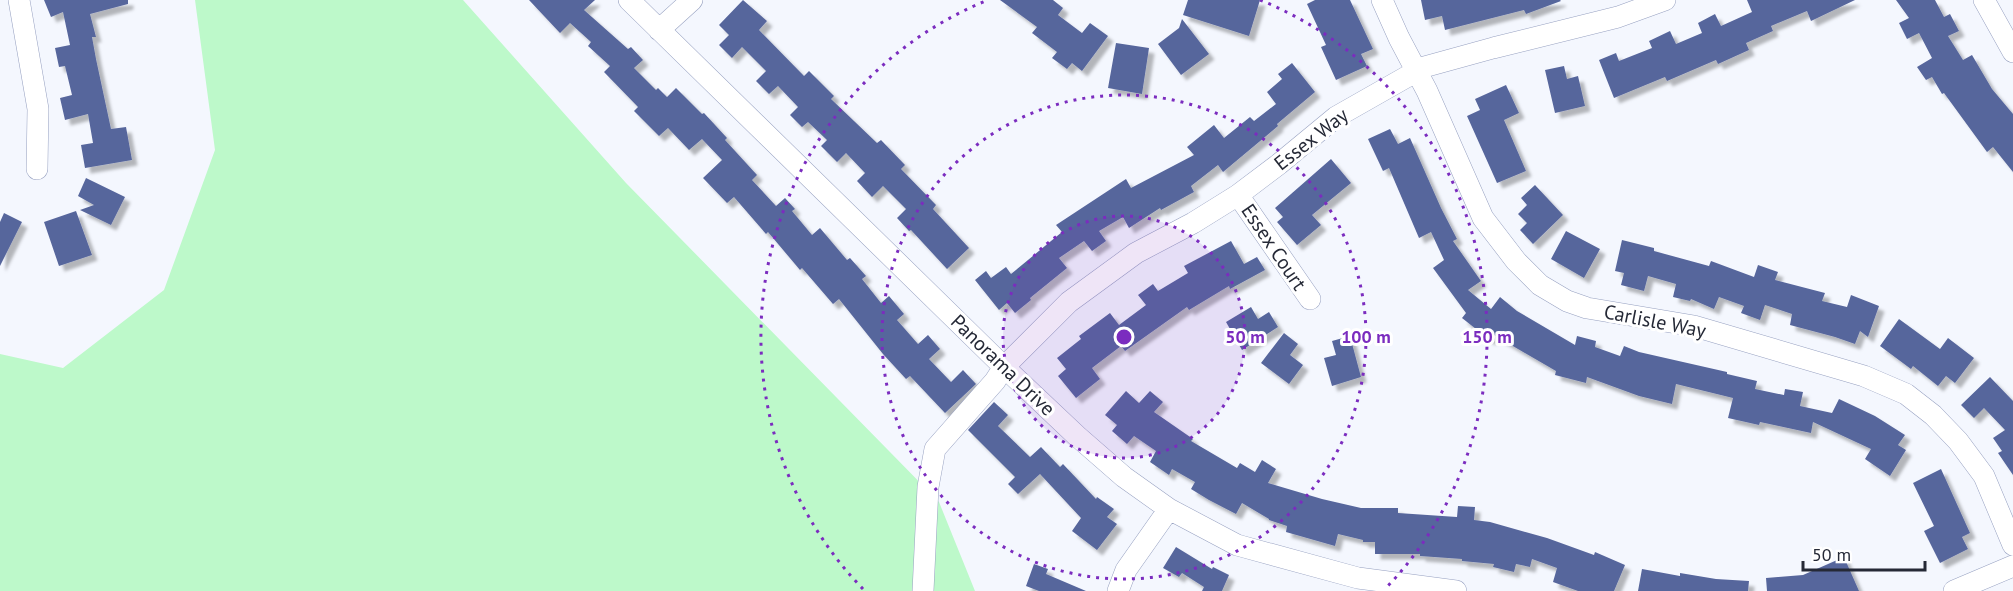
<svg xmlns="http://www.w3.org/2000/svg" width="2013" height="591" font-family="'PT Sans',sans-serif">
  <style>
    .green { fill: #bdf9ca }
    .building { fill: #57669c; filter: url(#shadow) }
    .lines { fill: none; stroke-linecap: round; stroke-linejoin: round }
    .minor-casing { stroke: #97a1c1; stroke-width: 22 }
    .minor { stroke: #fff; stroke-width: 21 }
    .ring { fill: none; stroke: #7b2cbf; stroke-width: 3; stroke-dasharray: 3 6 }
    .labels { text-anchor: middle; dominant-baseline: central; stroke-width: 6; stroke-linejoin: round; paint-order: stroke }
    .street-label { font-size: 20px; fill: #252936; stroke: #fff }
    .centre { fill: #7b2cbf; stroke: #fff; stroke-width: 3 }
    .ring-label { font-size: 18px; text-anchor: middle; font-weight: bold; fill: #7b2cbf; stroke: #fff; stroke-width: 6; stroke-linejoin: round; paint-order: stroke }
  </style>
  <defs>
    <filter id="shadow"><feDropShadow dx="5.5" dy="5.5" stdDeviation="1.5" flood-color="#0004"/></filter>
  </defs>
  <rect width="100%" height="100%" fill="#f4f7fe"/>
  <path class="green" d="M195,0H463L626,183L939,502L975,591H0V354L63,368L164,290L215,150Z"/>
  <path class="building" d="M44,0H128V4L90,14L96,37H92L96,59L111,129L126,127L132,160L85,168L81,145L93,143L88,114L65,120L60,98L72,95L65,66L59,67L55,48L70,45L63,12L51,17Z
    M529,0H595L584,10L628,49L631,47L643,60L634,68L656,90L658,88L667,97L676,88L702,114L704,113L727,138L725,140L757,175L752,180L776,206L785,198L795,209L792,211L812,235L820,228L847,260L850,258L866,276L862,279L881,303L889,296L904,314L897,320L918,344L928,335L940,349L929,359L951,382L963,370L976,384L945,413L910,376L906,379L883,354L839,299L833,304L802,268L800,270L768,232L766,234L734,197L727,203L703,178L722,160L702,139L689,150L668,128L659,136L634,111L638,107L604,72L610,66L588,46L591,42L570,23L560,33Z
    M743,0L767,21L759,30L804,76L809,71L834,96L831,99L877,143L881,140L905,165L901,169L936,205L933,209L969,248L947,269L911,230L909,231L897,218L906,209L883,186L872,197L857,181L865,173L846,153L837,162L821,146L827,140L808,122L802,127L790,115L798,107L778,86L769,94L756,81L766,71L742,47L732,58L719,45L729,35L719,25Z
    M1000,0H1053L1063,8L1058,15L1082,33L1090,23L1108,36L1082,71L1072,63L1067,69L1052,58L1057,52L1032,33L1037,27Z
    M1188,0H1260L1249,36L1183,15Z
    M1315,0H1350L1373,49L1361,54L1367,66L1336,80L1321,47L1326,45L1307,4Z
    M1421,0H1560L1561,1L1526,14L1524,10L1445,30L1442,16L1425,20Z
    M1747,0H1855L1811,21L1807,11L1771,26L1773,31L1746,43L1749,50L1718,64L1716,60L1667,81L1665,77L1614,98L1599,60L1616,53L1619,61L1652,48L1649,41L1670,31L1676,44L1702,33L1698,23L1715,14L1721,26L1752,12Z
    M1896,0H1935L1944,17L1950,14L1959,31L1948,36L1963,60L1972,55L1992,89L2013,114V172L1993,147L1987,152L1944,93L1942,94L1932,77L1926,80L1917,67L1932,58L1919,33L1907,39L1899,23L1909,18Z
    M1182,19L1209,54L1181,75L1158,44L1179,28Z
    M1116,43L1149,48L1142,94L1108,88Z
    M1292,63L1315,92L1277,124L1278,126L1223,172L1218,165L1191,186L1194,192L1161,210L1160,208L1129,228L1123,217L1099,231L1106,241L1092,251L1084,241L1059,258L1067,268L1030,298L1031,300L1015,313L1007,303L999,310L975,280L986,271L991,278L1006,267L1011,274L1062,232L1056,225L1126,179L1131,188L1194,155L1187,147L1214,125L1224,138L1250,117L1254,121L1276,104L1267,92L1282,79L1278,74Z
    M1564,66L1567,79L1578,76L1585,106L1555,113L1545,70Z
    M1506,85L1519,113L1504,120L1526,171L1497,183L1467,116L1480,110L1475,99Z
    M1390,129L1398,144L1410,138L1441,208L1457,239L1453,241L1481,281L1468,290L1491,309L1500,297L1517,311L1575,345L1577,336L1596,341L1595,347L1620,356L1624,346L1639,352L1727,372V374L1757,381L1755,389L1784,395L1785,389L1803,392L1800,406L1832,413L1839,399L1875,416L1905,435L1898,445L1906,450L1890,476L1865,459L1871,449L1813,422L1811,433L1760,422L1759,425L1728,418L1733,398L1676,384L1672,404L1639,396L1587,377L1586,383L1555,375L1556,371L1494,335L1490,340L1462,318L1466,313L1433,268L1444,260L1431,232L1419,238L1389,168L1383,171L1368,139Z
    M1331,159L1351,183L1312,215L1321,225L1297,245L1277,222L1283,217L1275,208Z
    M86,178L125,197L111,225L80,210L94,205L78,196Z
    M1535,185L1563,215L1533,244L1520,230L1527,223L1518,214L1527,205L1521,198Z
    M76,211L92,255L59,266L44,222Z
    M4,213L22,222L0,266V222Z
    M1566,231L1600,249L1584,278L1551,259Z
    M1622,240L1654,248V251L1709,266L1711,261L1754,277L1758,265L1778,272L1775,280L1825,293L1822,301L1847,307L1851,295L1879,306L1868,337L1860,331L1855,344L1835,337L1790,325L1792,314L1765,305L1760,320L1741,313L1744,306L1719,297L1714,309L1691,299L1690,301L1673,297L1676,284L1648,276L1644,291L1621,285L1624,273L1615,271Z
    M1231,241L1244,264L1257,257L1265,270L1230,289L1229,286L1189,310L1187,307L1125,351L1121,346L1092,368L1100,379L1076,398L1058,376L1066,369L1057,358L1081,339L1079,336L1110,313L1119,325L1146,305L1138,295L1153,284L1158,291L1188,273L1184,266Z
    M1251,307L1258,319L1269,312L1278,327L1242,350L1226,322Z
    M1899,319L1940,349L1948,338L1974,358L1955,383L1946,376L1938,386L1913,366L1911,369L1880,346Z
    M1284,333L1298,344L1290,355L1303,365L1289,384L1261,363Z
    M1350,336L1361,377L1332,386L1324,358L1336,355L1332,341Z
    M1990,377L2013,401V475L1998,453L2002,451L1993,438L2005,430L1984,408L1974,418L1961,405Z
    M1126,391L1139,403L1150,391L1163,402L1154,412L1193,439L1191,441L1237,468L1240,463L1255,472L1262,460L1276,469L1268,483L1322,499L1361,508H1398V513L1457,517L1458,506L1475,507L1474,520L1490,522L1547,538L1594,555L1595,552L1625,565L1614,591H1578L1553,582L1557,568L1532,559L1530,567L1516,564L1514,572L1493,567L1494,564L1462,561V559L1420,556V554H1375V542H1363V540L1338,534L1335,546L1286,532L1287,526L1269,520V519L1242,503L1236,514L1209,500L1191,489L1195,482L1172,469L1169,475L1150,462L1156,451L1134,436L1127,444L1112,431L1117,425L1105,415Z
    M994,402L1008,415L998,426L1030,457L1041,447L1060,467L1063,464L1096,499L1097,497L1114,509L1107,517L1117,524L1097,550L1072,531L1081,518L1040,474L1018,494L1008,484L1015,477L968,430Z
    M1941,469L1970,533L1962,537L1968,549L1940,563L1924,531L1934,526L1913,483Z
    M1176,547L1212,569L1213,567L1229,575L1222,591H1202L1204,587L1182,573L1179,577L1163,568Z
    M1844,557L1859,591H1767L1766,578L1803,575Z
    M1034,564L1048,569L1046,574L1086,591H1039L1026,586Z
    M1642,569L1680,576V573L1716,579L1749,581L1748,591H1638Z"/>
  <g class="lines">
    <g class="minor-casing">
      <path id="minor" d="M19,0L38,109L37,169
        M629,0L1004,367L1077,436L1124,477L1169,509L1237,545L1358,578L1456,591
        M1382,0L1399,38L1427,91L1483,218L1516,261L1540,285L1567,301L1587,308L1694,326L1864,376L1906,394L1933,415L1958,441L1984,476L2013,545
        M1984,0L2013,52
        M659,30L692,0
        M1238,195L1310,299
        M923,591L928,487L935,449L995,381L1004,367L1069,302L1136,253L1193,223L1238,195L1279,164L1336,117L1424,67L1493,48L1618,17L1665,0
        M1118,591L1126,570L1169,509
        M1954,591L2013,566"/>
    </g>
    <use href="#minor" class="minor"/>
  </g>
  <circle cx="1124" cy="337" r="121" fill="#7b2cbf" fill-opacity=".12"/>
  <g class="ring">
    <circle cx="1124" cy="337" r="121"/>
    <circle cx="1124" cy="337" r="242"/>
    <path d="M863 589A363 363 0 0 1 988 0M1260 0A363 363 0 0 1 1385 589"/>
  </g>
  <g class="labels">
    <g class="street-label">
      <text transform="translate(1311 139) rotate(-38)">Essex Way</text>
      <text transform="translate(1274 247) rotate(56)">Essex Court</text>
      <text transform="translate(1655 321) rotate(11)">Carlisle Way</text>
      <text transform="translate(1003 365) rotate(44)">Panorama Drive</text>
    </g>
  </g>
  <circle cx="1124" cy="337" r="9" class="centre"/>
  <g class="ring-label">
    <text x="1245" y="343">50 m</text>
    <text x="1366" y="343">100 m</text>
    <text x="1487" y="343">150 m</text>
  </g>
  <path d="M1803 561v9h122v-9" fill="none" stroke="#252936" stroke-width="3"/>
  <text x="1812" y="561" font-size="18" fill="#252936" stroke="#ffffff" stroke-width="4.5" paint-order="stroke">50 m</text>
</svg>
